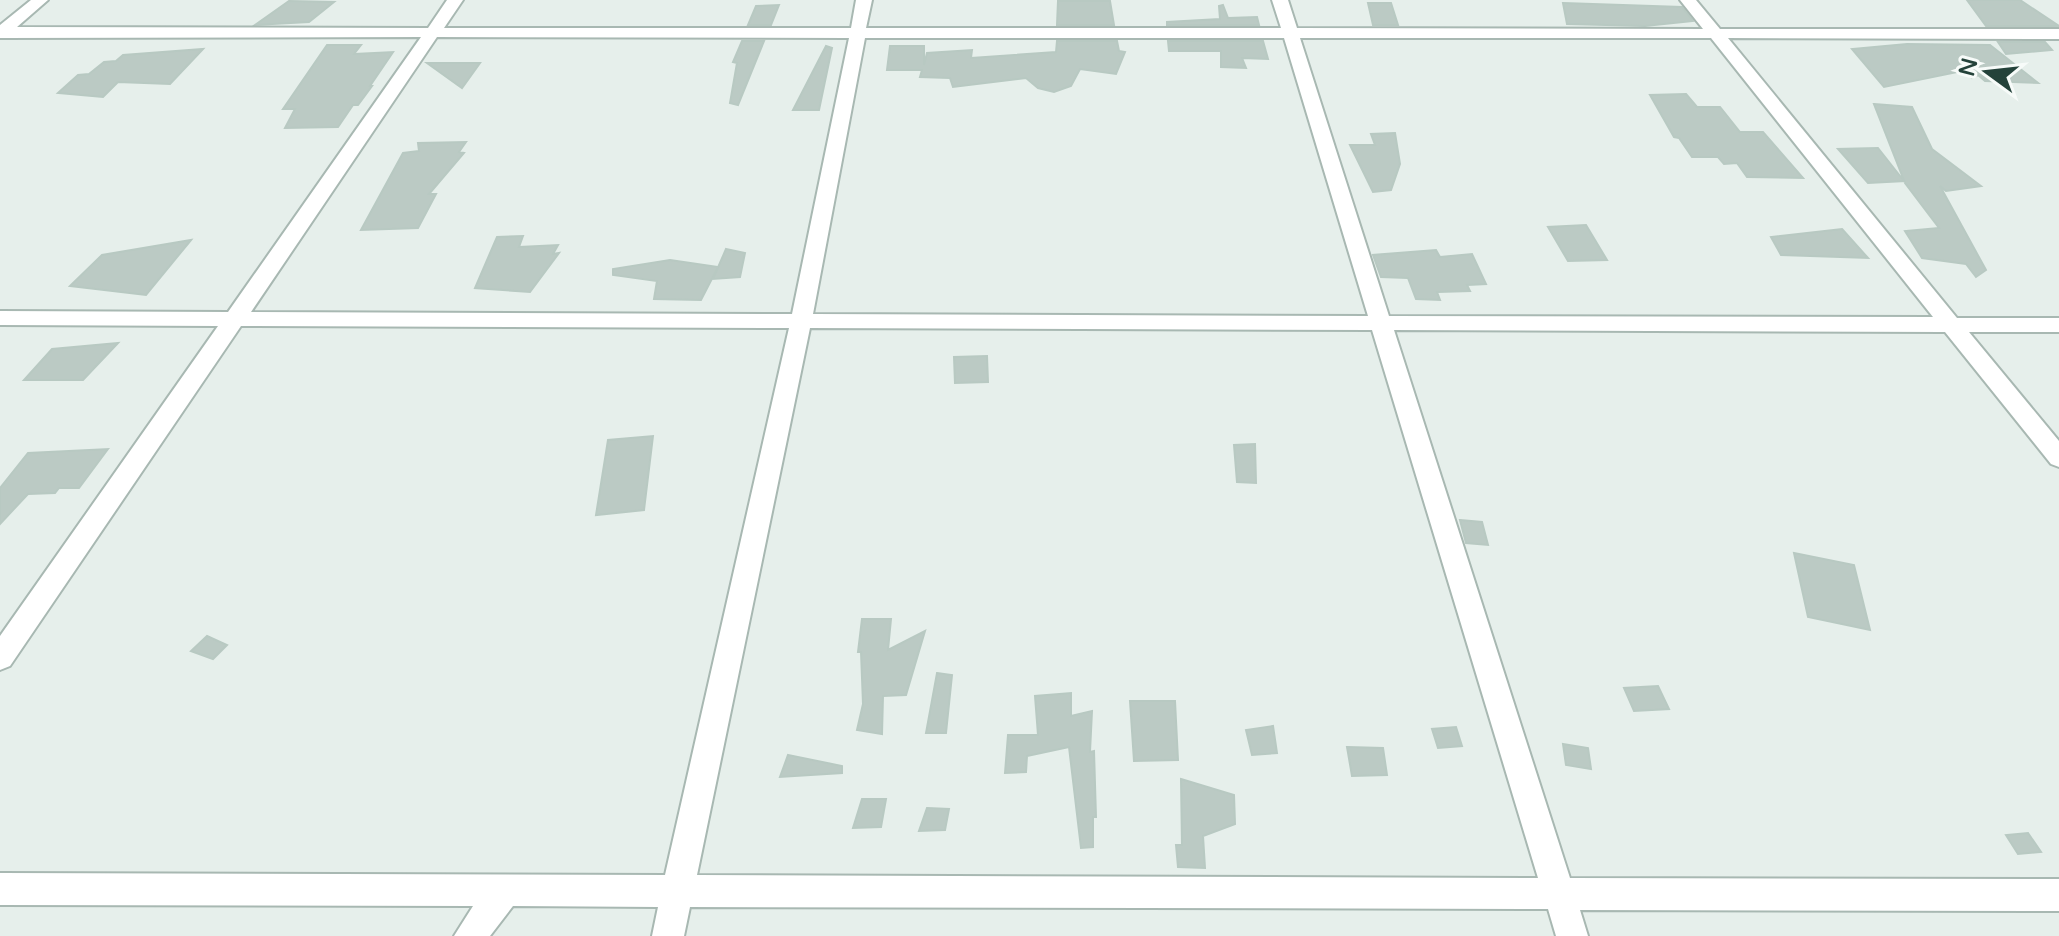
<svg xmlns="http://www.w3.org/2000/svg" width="2059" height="936" font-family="'Varela Round',sans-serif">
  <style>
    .building { fill: #bbcac4; stroke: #b8c9c2; stroke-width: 2 }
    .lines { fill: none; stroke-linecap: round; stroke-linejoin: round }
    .minor-casing { stroke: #a8b8b2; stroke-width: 4 }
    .minor { fill: #fff; fill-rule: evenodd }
  </style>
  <rect width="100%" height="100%" fill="#e6efeb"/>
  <path class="building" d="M1967,0H2020L2059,26H1986Z
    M289,1L334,2L309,22L255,25Z
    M1058,1H1110L1114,25H1057Z
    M1368,3H1391L1398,25H1373Z
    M1563,3L1682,7L1693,21L1645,26L1567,24Z
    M779,5L771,25H748L756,6Z
    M1223,5L1228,18L1257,17L1259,25H1167V22L1220,19L1219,6Z
    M742,41H764L738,105L730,103L737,63L733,62Z
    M1057,41H1117L1119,51L1125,52L1116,74L1080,69L1071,86L1054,92L1038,88L1026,78L953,87L950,78L920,77L922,70H887L890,46H924V65L927,53L972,50L971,58L1056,52Z
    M1168,41H1263L1268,59L1242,58L1246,68L1221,67V51H1169Z
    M1998,42H2045L2052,50L2006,54Z
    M1907,44L1990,45L2038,83L1985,81L1978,75L1972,78L1962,71L1884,87L1852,49Z
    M327,45H361L354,54L393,52L370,86H372L358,105H353L338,127L285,128L295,109H283Z
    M826,46L832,48L819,110H793Z
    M203,49L170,84L118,82L103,97L58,93L78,75L89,74L104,62L116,61L123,55Z
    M427,63H480L462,88Z
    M1686,94L1697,107H1720L1740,132H1763L1803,178L1747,177L1737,163L1724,164L1718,157H1692L1679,138L1674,137L1650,95Z
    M1874,104L1912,107L1932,149L1981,186L1946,191L1940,186L1986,270L1976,277L1966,264L1922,258L1905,231L1939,228L1905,183Z
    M1395,133L1400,164L1391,190L1373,192L1350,145H1375L1371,134Z
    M466,142L459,152L464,153L429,194H436L418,228L361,230L403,153L419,151L418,143Z
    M1878,148L1904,181L1868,183L1838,149Z
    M1586,225L1607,260L1568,261L1548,227Z
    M1842,229L1868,258L1781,255L1771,237Z
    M523,236L519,247L558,245L553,254L559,253L530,292L475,288L497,237Z
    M191,240L146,295L70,286L102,255Z
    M726,249L745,253L740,277L713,279Z
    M1436,250L1440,257L1472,254L1486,284L1467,285L1470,291L1437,292L1440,300L1416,299L1408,278L1381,277L1373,255Z
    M670,260L718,267L701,300L654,299L657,281L613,275V269Z
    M118,343L83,380H24L52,349Z
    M987,356L988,382L955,383L954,357Z
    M653,436L644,510L596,515L608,440Z
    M1255,444L1256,483L1237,482L1234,445Z
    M108,449L79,488H59L55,493L28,494L0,524V488L28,453Z
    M1460,520L1482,522L1488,545L1466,543Z
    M1794,553L1854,565L1870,630L1808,617Z
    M862,619H891L888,650L925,631L906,695L883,696L882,734L857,730L863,704L861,652H858Z
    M207,636L227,645L213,659L191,651Z
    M937,673L952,675L946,733H926Z
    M1658,686L1669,709L1634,711L1624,688Z
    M1071,693V716L1092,711L1090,752L1094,751L1096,817H1093V847L1081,848L1069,747L1027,756L1026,772L1005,773L1008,735H1038L1035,696Z
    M1130,701H1175L1178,760L1134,761Z
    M1273,726L1277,753L1252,755L1246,730Z
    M1456,727L1462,746L1438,748L1432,729Z
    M1563,744L1588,748L1591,769L1566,765Z
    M1347,747L1383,748L1387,775L1352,776Z
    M788,755L842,766V773L780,777Z
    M1181,779L1234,795L1235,824L1203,836L1205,868L1178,867L1176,845H1182Z
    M862,799H886L881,827L853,828Z
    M927,808L949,809L945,830L919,831Z
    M2028,833L2041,852L2018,854L2006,835Z"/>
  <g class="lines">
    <g class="minor-casing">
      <path id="minor" d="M31,0H48L17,27L428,28L447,0H463L444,28H851L856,0H872L866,28H1281L1272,0H1288L1297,28L1703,29L1680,0H1696L1720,29H2059V39L1728,38L1957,318H2059V332H1969L2059,441V467L2051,464L1945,332L1394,330L1570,878L2059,879V911L1580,910L1588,936H1556L1548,909L690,907L684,936H652L658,907L513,906L490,936H454L473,906L0,905V873L665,875L789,328L241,326L10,666L0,670V636L218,326L0,325V311L228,312L421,37L0,38V25ZM437,37L849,38L792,314L251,312ZM865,38H1284L1368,316L813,314ZM1300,38H1711L1933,317L1389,316ZM810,328L1372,330L1538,878L697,875Z"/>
    </g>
    <use href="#minor" class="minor"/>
  </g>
  <g transform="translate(1987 72) rotate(285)" stroke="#f7fbf9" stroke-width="6" paint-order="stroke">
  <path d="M0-6L14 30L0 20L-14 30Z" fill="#24423a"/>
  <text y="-12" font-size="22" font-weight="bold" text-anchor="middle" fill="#24423a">N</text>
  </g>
</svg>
